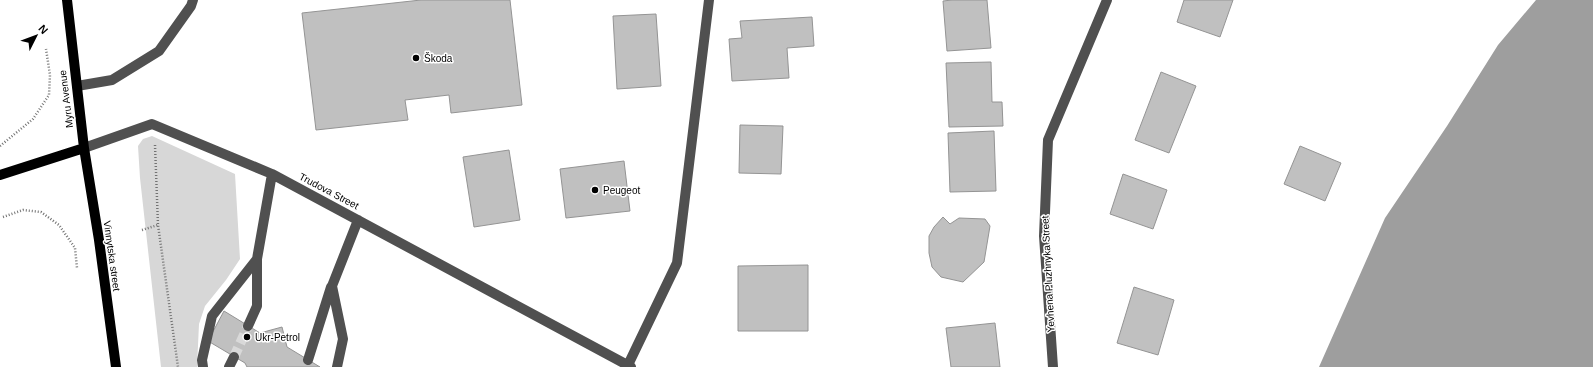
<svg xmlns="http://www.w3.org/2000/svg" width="1593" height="367" font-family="Arial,sans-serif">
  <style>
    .green { fill: #d7d7d7 }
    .water { fill: #9e9e9e }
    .building { fill: #c0c0c0; stroke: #949494 }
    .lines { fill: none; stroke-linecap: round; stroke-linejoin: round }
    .minor-tunnel { stroke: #d9d9d9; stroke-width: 10; stroke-dasharray: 10 5; stroke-linecap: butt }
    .path { stroke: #727272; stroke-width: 2.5; stroke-dasharray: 1 2; stroke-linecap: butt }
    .minor { stroke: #505050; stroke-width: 10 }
    .major { stroke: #000; stroke-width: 10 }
    .poi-dot { fill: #000; stroke: #fff; stroke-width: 1.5 }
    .labels { text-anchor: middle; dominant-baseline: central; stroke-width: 3; stroke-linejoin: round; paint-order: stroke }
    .poi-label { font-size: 10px; fill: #000; stroke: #fff; text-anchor: start }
    .street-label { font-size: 10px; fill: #000; stroke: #fff }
  </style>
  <rect width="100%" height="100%" fill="#fff"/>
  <path class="green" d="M152,136L235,174L240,259L226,280L205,306L199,324L197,367H161L140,178L138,146L143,139Z"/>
  <path class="water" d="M1536,0H1593V367H1319L1385,218L1447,126L1498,45Z"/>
  <path class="building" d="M421,0H510L522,105L451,113L449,95L405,100L408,120L316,130L302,13Z
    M952,0H987L991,48L947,51L943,1Z
    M1184,0H1233L1220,37L1177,22Z
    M656,14L661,86L617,89L613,16Z
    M812,17L814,46L787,48L789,78L732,81L729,39L742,38L740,21Z
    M991,62L992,102H1002L1003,126L949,127L946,63Z
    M1161,72L1196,86L1169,153L1135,140Z
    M740,125L783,126L781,174L739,173Z
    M994,131L996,191L950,192L948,133Z
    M1300,146L1341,163L1325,201L1284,184Z
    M509,150L520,220L474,227L463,157Z
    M624,161L630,211L566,218L560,169Z
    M1123,174L1167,190L1153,229L1110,214Z
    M943,217L950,224L959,218L985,219L990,226L984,262L963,282L941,277L932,267L929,253V236L934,227Z
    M808,265V331H738V266Z
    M1134,287L1174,300L1158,355L1117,343Z
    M224,311L260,333L282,327L287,347L320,367H247L245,363L208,341Z
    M995,323L1000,367H951L946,328Z"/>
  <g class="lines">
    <path class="minor-tunnel" d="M234,357L248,326"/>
    <path class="path" d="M155,145L158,225L178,367
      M0,146L33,119L49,95L50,75L46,49
      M3,217L23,210L41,212L59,225L75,248L77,268
      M142,230L158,225"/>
    <path class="minor" d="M77,86L112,80L159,51L191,6L193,0
      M84,148L152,124L272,174L631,367
      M248,326L257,306V259L272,174
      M308,360L331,287
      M628,365L677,263L709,0
      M203,367L202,360L212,316L257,259
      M229,367L234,357
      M337,367L343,339L332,286L358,220
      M1053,367L1044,236L1048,140L1107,0"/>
    <path class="major" d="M67,0L84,148L99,240L116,367
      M0,175L84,148"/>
  </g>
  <g class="poi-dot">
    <circle cx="416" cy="58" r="4"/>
    <circle cx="595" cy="190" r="4"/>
    <circle cx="247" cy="337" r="4"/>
  </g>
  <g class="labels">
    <g class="poi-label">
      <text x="424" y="58">Škoda</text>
      <text x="603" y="190">Peugeot</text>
      <text x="255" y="337">Ukr-Petrol</text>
    </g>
    <g class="street-label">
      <text transform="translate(66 99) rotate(-97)">Myru Avenue</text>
      <text transform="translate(329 191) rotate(28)">Trudova Street</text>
      <text transform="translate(112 256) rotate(82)">Vinnytska street</text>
      <text transform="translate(1048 274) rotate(-93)">Yevhena Pluzhnyka Street</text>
    </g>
  </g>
  <g transform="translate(36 36) rotate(48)" stroke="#ffffff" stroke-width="3" paint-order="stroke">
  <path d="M0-3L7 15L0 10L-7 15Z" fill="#000000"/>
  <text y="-6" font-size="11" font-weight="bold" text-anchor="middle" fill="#000000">N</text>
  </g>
</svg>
